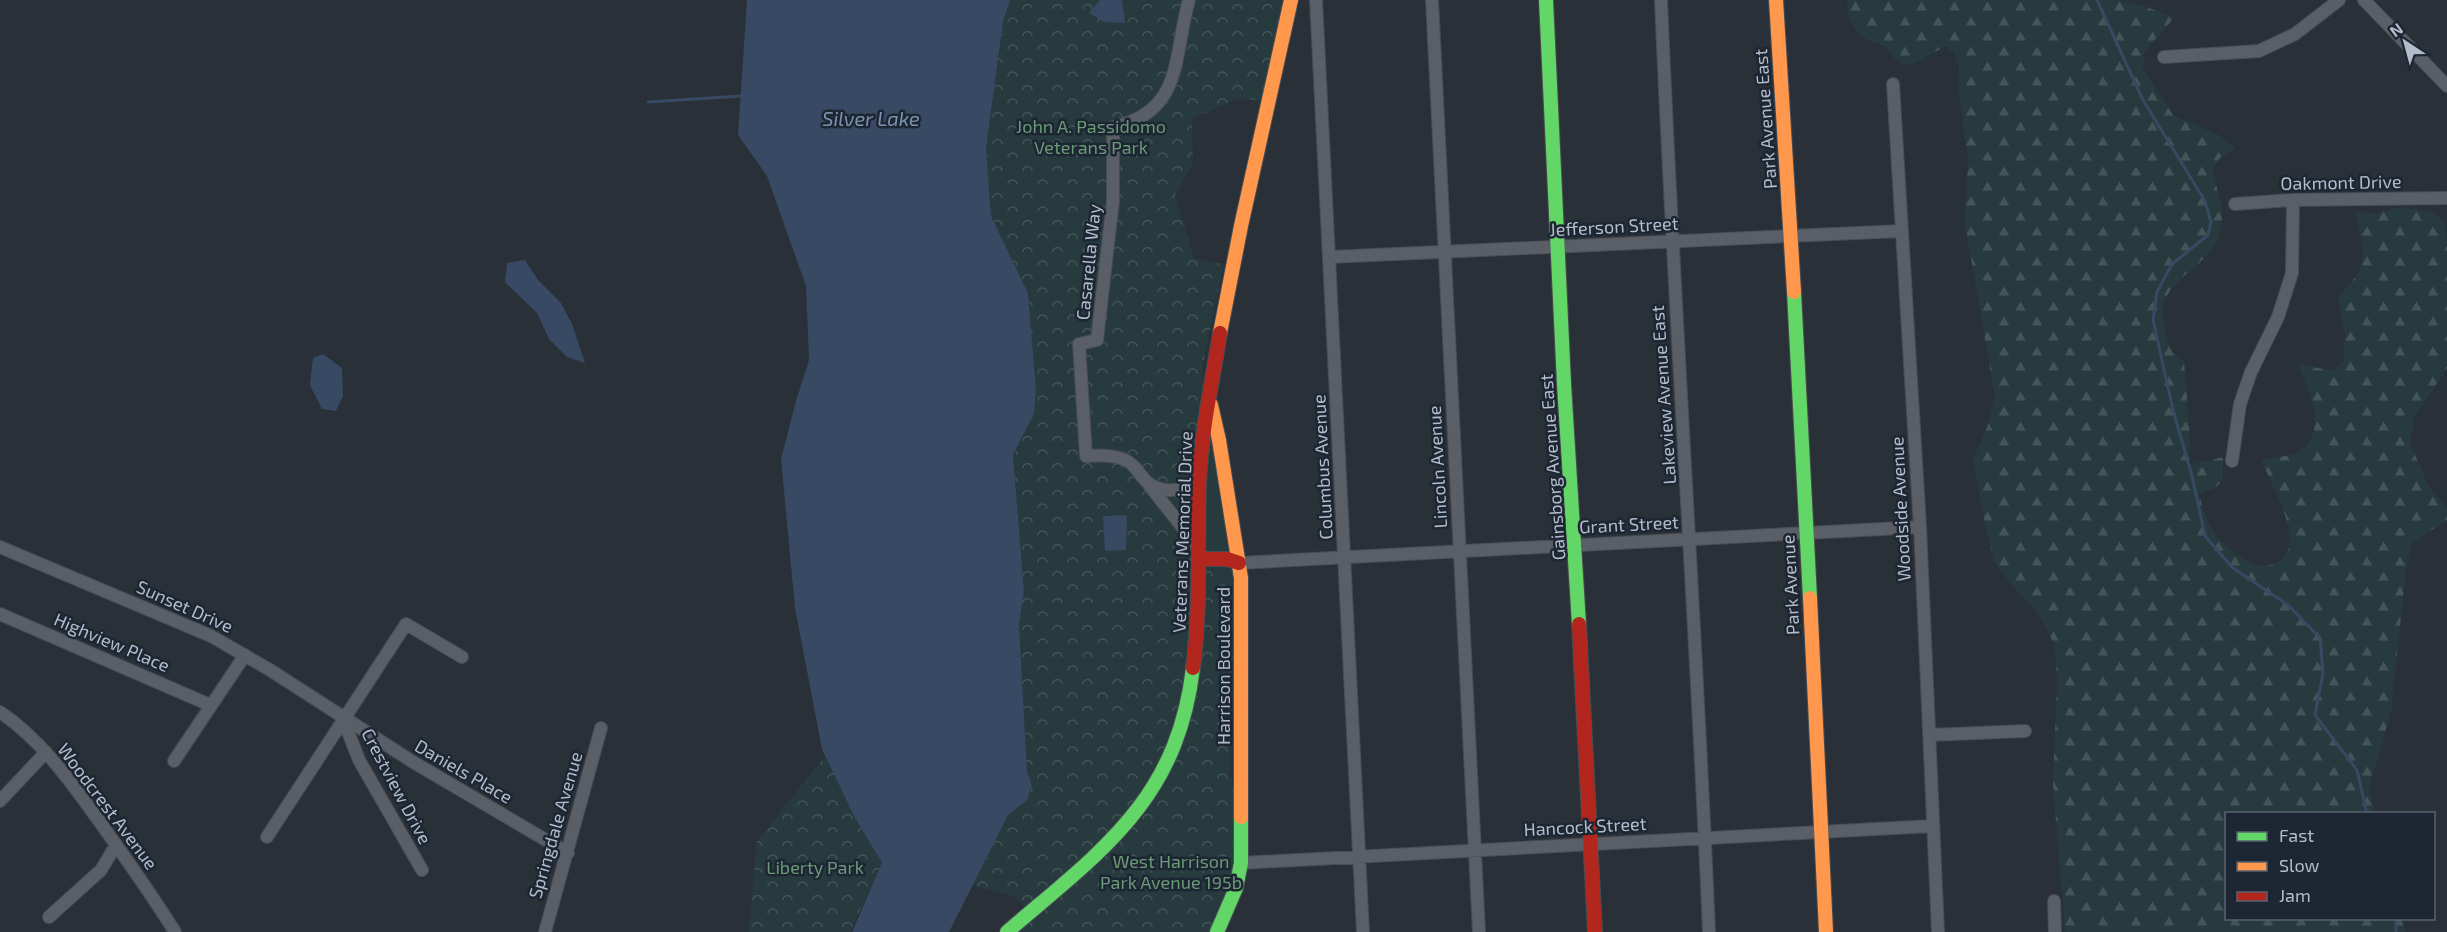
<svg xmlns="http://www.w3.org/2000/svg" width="2447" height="932" font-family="'Exo 2',sans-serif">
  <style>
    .green { fill: #273a3e }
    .forest { fill: url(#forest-firs) }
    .park { fill: url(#park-crowns) }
    .water { fill: #384963 }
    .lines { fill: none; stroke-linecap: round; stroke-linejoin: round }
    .stream { stroke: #384963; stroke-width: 3 }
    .street-casing { stroke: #484c53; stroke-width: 14 }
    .fast-casing { stroke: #484c53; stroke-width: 16 }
    .slow-casing { stroke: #484c53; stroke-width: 16 }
    .jam-casing { stroke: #484c53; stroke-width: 16 }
    .street { stroke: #5a5e66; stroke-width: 12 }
    .fast { stroke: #63d668; stroke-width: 14 }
    .slow { stroke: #ff974d; stroke-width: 14 }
    .jam { stroke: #b3261e; stroke-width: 14 }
    .labels { text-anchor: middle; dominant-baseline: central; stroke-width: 5; stroke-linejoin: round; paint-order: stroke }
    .street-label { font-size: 18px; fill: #b4bcc9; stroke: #1d2633 }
    .park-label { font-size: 18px; fill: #6b9a76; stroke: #1d2633 }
    .water-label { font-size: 20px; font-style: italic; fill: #7c92b1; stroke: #1d2633 }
  </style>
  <defs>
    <pattern id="forest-firs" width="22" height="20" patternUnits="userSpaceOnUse" patternTransform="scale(1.5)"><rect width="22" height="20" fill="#273a3e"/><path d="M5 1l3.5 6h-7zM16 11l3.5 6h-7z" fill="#445559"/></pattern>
    <pattern id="park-crowns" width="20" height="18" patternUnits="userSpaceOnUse" patternTransform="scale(1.5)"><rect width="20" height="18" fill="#273a3e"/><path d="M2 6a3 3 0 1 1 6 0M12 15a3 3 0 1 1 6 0" fill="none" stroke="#445559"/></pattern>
  </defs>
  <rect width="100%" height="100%" fill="#2a3038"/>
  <path class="green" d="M1212,439L1229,553L1207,552L1203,501L1207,444Z"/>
  <path class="forest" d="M1848,0H2116L2147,7L2174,18L2144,52L2143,69L2173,115L2219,135L2236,149L2220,158L2213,169C2217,197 2228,208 2218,237C2208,267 2168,277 2162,309C2161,314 2164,322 2165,327C2167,344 2170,352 2184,361L2190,437L2189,465L2223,457V480L2215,488L2199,494C2203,511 2210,531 2223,543C2230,549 2244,561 2253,564C2272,571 2291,558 2290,537C2287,511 2272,484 2261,460C2274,457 2297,457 2306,446C2326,424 2307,387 2298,364L2333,371L2344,360L2345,333L2338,297C2346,288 2359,276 2362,263C2365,247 2358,226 2355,211L2376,214L2399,207L2431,212L2444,221L2447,240V368L2414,418L2410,443L2429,487L2447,508V520L2411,544L2406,569L2391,712L2369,788L2375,813L2226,814V918L2401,919L2406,932H2065L2053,784L2057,682L2055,646L2037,611L2014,588L1994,561L1985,524L1973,460L1988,425L1995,397L1965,224L1968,159L1958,85L1959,69L1954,52L1946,47C1932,51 1918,67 1904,64C1893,62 1892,50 1884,46C1880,43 1874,43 1870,41C1855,34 1844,16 1848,0Z"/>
  <path class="park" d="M1010,0H1284L1263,100L1236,99L1192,119L1193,163L1175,195L1194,259L1224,264L1202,368L1203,388C1200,447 1197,506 1193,565C1189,635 1192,711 1155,774C1126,824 1068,870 1025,907L1014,896L972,885L1008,815L1027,800L1032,785L1027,772L1019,625L1024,592L1013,454L1034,414L1036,390L1028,293L991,216L986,149L1003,22Z
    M1210,565L1226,566L1234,572L1235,703L1231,713L1230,777L1234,783V869L1230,884L1209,932H1016L1083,873L1179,752L1203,571Z
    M825,756L882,864L850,932H749L757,841Z"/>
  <path class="water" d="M747,0H1010L1003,22L986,149L991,216L1028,293L1036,390L1034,414L1013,454L1024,592L1019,625L1027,772L1032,785L1027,800L1008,815L949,932H852L882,863L854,816L822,749L795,608L781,459L796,401L809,360L806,286L767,176L738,135Z
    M1100,0H1122L1125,23L1104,22L1089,13Z
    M525,260L538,280L561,303L572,324L585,363L567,357L549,339L537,313L505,282L507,263Z
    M323,354L342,368L343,396L336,411L322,409L310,385L313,358Z
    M1127,515L1126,550L1105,551L1103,516Z"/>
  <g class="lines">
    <path class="stream" d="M2097,0L2143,100L2205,201L2211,222L2208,235L2172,264L2157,292L2153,320L2173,410L2192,476L2205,536L2233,568L2288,605L2320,638L2323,673L2315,715L2357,770L2367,814
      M648,102L741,96
      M2396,932V918"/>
    <g class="street-casing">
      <path id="street" d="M1189,0C1173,56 1184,112 1113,127V201L1097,340L1079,344L1086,456C1098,455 1116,454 1127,461C1136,466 1139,474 1146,481C1160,495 1182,490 1199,485
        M1316,0L1363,932
        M1432,0L1479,932
        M1661,0C1674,311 1696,621 1709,932
        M2364,0L2447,86
        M2164,57L2259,51L2295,34L2339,0
        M1893,84L1920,527L1938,932
        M2235,204L2293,200L2447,198
        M1330,257L1901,231
        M2232,461L2240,404L2251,372L2278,317L2292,273L2293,200
        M1149,485L1198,547
        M0,547L211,636L270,670L413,762L568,853
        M1239,563L1920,527
        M0,614L210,705
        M0,712C43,741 72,784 102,825C127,860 152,895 175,932
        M343,719L359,760L422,870
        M1930,735L2025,731
        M174,761L245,655
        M0,801L46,752
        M267,837L406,624L462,657
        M1241,863L1932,826
        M2054,901L2055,932
        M49,917L101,870L116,845
        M545,932L601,728"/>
    </g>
    <g class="fast-casing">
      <path id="fast" d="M1546,0L1564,384L1579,624
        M1794,292L1810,598
        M1007,932C1101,851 1177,801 1193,668
        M1217,932L1236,888L1241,863V817"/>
    </g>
    <g class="slow-casing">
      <path id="slow" d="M1776,0L1794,292
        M1220,333L1241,226L1291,0
        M1211,405L1219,440L1241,578V817
        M1810,598L1826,932"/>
    </g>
    <g class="jam-casing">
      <path id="jam" d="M1198,559H1227L1239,563
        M1579,624L1595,932
        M1193,668C1201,607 1197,545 1199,484C1201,433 1212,383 1220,333"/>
    </g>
    <use href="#street" class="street"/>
    <use href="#fast" class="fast"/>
    <use href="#slow" class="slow"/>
    <use href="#jam" class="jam"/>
  </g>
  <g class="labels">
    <g class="street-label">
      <text transform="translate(1765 119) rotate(-94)">Park Avenue East</text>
      <text transform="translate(2341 182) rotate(-1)">Oakmont Drive</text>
      <text transform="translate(1614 226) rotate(-3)">Jefferson Street</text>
      <text transform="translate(1088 262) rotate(-84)">Casarella Way</text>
      <text transform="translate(1663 395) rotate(-94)">Lakeview Avenue East</text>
      <text transform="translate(1322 467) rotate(-93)">Columbus Avenue</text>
      <text transform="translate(1437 467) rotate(-93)">Lincoln Avenue</text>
      <text transform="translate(1552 467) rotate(-94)">Gainsborg Avenue East</text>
      <text transform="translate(1900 509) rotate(-93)">Woodside Avenue</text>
      <text transform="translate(1629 524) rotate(-3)">Grant Street</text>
      <text transform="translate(1182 532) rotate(-88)">Veterans Memorial Drive</text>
      <text transform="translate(1790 585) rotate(-93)">Park Avenue</text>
      <text transform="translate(185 606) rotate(24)">Sunset Drive</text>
      <text transform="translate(112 642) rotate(23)">Highview Place</text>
      <text transform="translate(1223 666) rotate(-90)">Harrison Boulevard</text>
      <text transform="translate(464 771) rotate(30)">Daniels Place</text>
      <text transform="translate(397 786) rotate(62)">Crestview Drive</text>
      <text transform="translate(108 806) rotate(53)">Woodcrest Avenue</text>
      <text transform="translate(555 825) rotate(-74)">Springdale Avenue</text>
      <text transform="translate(1585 826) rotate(-3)">Hancock Street</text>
    </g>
    <g class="park-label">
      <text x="1091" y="126">John A. Passidomo<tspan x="1091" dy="21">Veterans Park</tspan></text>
      <text x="1171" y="861">West Harrison<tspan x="1171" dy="21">Park Avenue 195b</tspan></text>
      <text x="815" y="867">Liberty Park</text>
    </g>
    <g class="water-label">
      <text x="871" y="118">Silver Lake</text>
    </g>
  </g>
  <rect x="2225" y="812" width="210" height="108" fill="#1d2633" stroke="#59626f" stroke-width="1.5"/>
  <rect x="2237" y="832" width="30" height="9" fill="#63d668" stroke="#59626f" stroke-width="1.5"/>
  <text x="2279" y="842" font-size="18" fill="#b4bcc9">Fast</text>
  <rect x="2237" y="862" width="30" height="9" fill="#ff974d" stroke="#59626f" stroke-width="1.5"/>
  <text x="2279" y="872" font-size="18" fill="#b4bcc9">Slow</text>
  <rect x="2237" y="892" width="30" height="9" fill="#b3261e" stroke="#59626f" stroke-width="1.5"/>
  <text x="2279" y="902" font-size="18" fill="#b4bcc9">Jam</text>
  <g transform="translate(2405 42) rotate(324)" stroke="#1d2633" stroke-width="4.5" paint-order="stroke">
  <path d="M0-4.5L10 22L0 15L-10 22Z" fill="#b4bcc9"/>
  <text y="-9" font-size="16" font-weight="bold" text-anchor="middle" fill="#b4bcc9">N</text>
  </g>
</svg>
